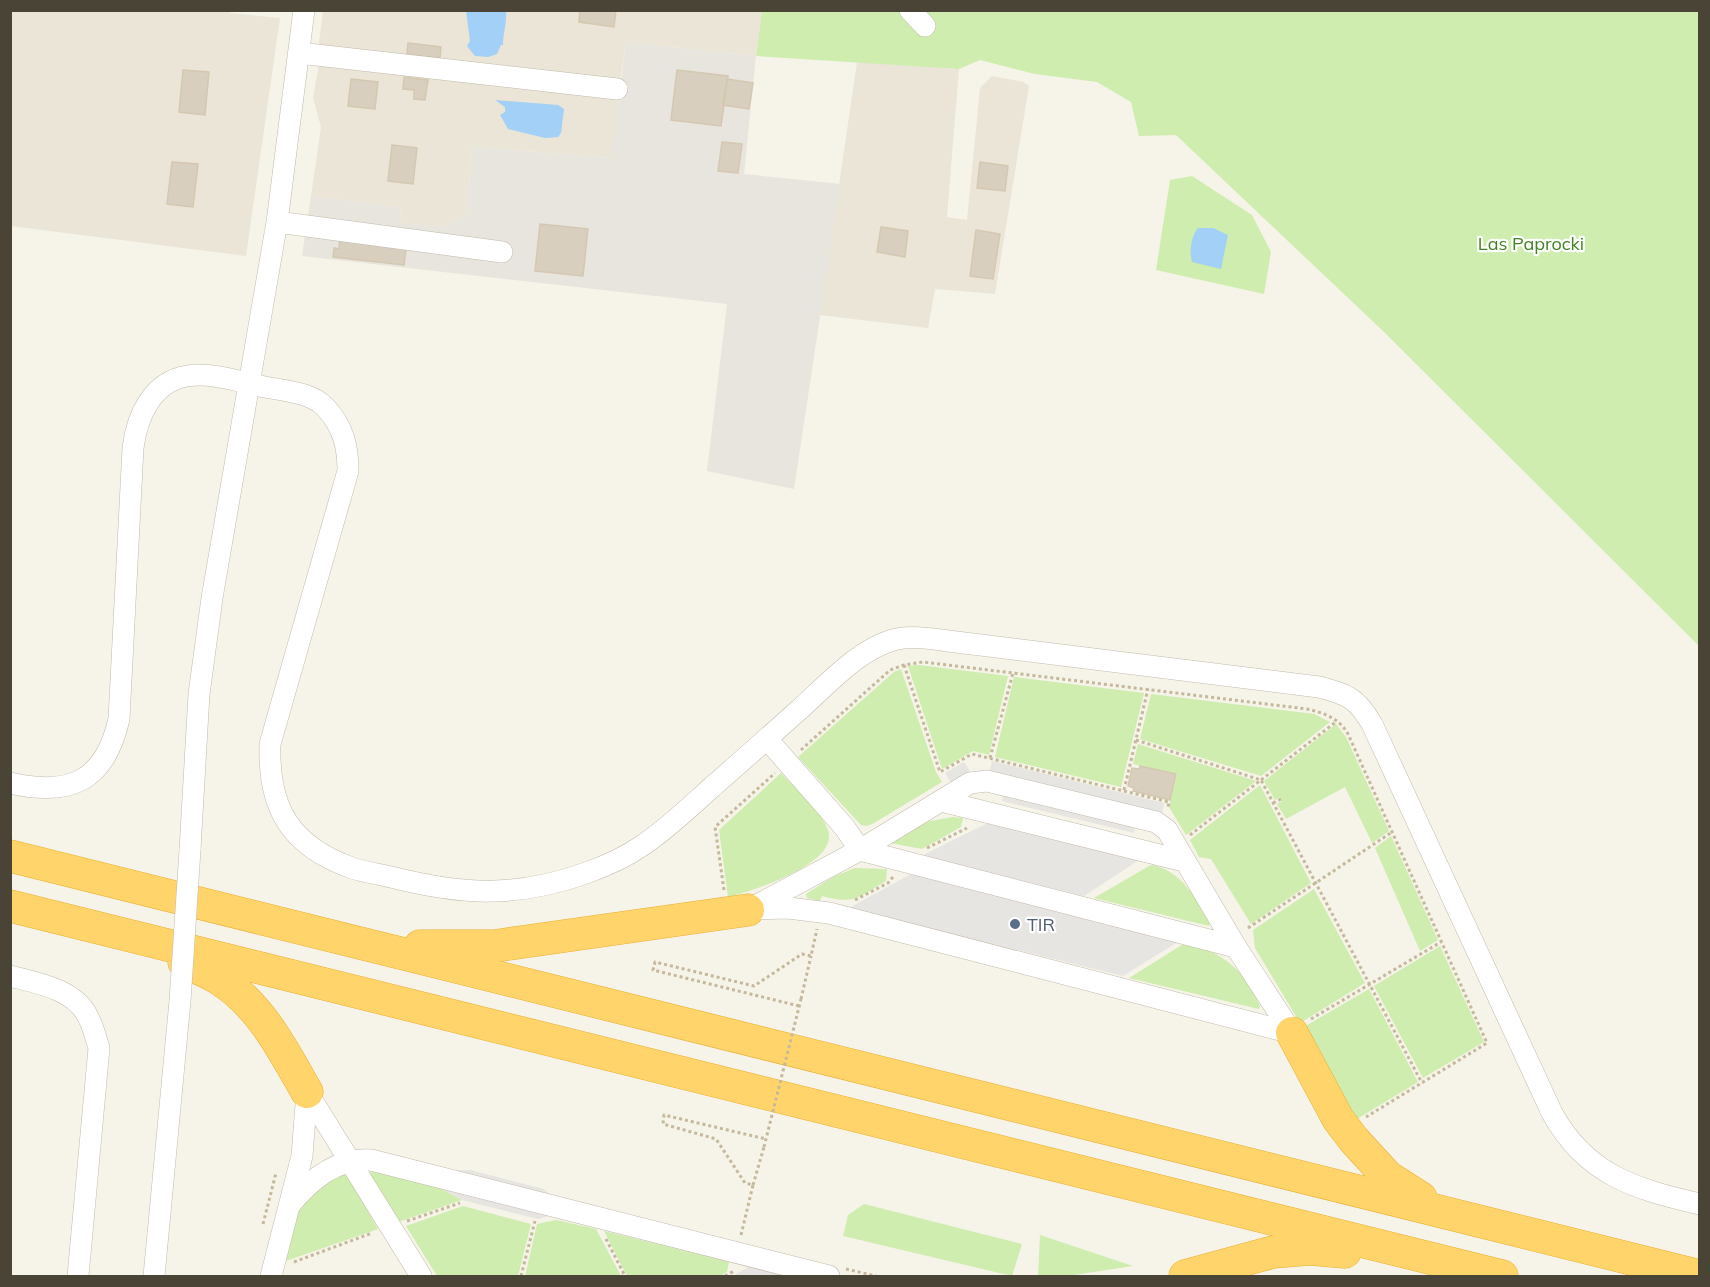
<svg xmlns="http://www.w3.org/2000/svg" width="1710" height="1287" font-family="Mulish,sans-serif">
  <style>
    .residential { fill: #eae5d7 }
    .industrial { fill: #e8e4de }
    .green { fill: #ceedaf }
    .parking { fill: #e7e5e1 }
    .water { fill: #a2d0f6 }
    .building { fill: #d8cfbe; stroke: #d4c8b0; stroke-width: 1.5 }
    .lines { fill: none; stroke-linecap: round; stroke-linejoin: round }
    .minor-casing { stroke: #c2bbab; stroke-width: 22 }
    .highway-casing { stroke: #eaae2f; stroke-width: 33 }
    .path { stroke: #c5b89b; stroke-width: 3; stroke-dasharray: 3 3; stroke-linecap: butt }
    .minor { stroke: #fff; stroke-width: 21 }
    .highway { stroke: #ffd56b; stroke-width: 32 }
    .minor-bridge-casing { stroke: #c2bbab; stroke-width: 22; stroke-linecap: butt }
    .path-bridge { stroke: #c5b89b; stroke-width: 3; stroke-dasharray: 3 3; stroke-linecap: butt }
    .minor-bridge { stroke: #fff; stroke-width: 21 }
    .service-dot { fill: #5c6f8a; stroke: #fff; stroke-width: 2 }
    .labels { text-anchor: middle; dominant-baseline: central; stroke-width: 4.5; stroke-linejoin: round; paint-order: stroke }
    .park-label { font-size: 18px; fill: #438224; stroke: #fff }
    .service-label { font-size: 18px; fill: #4e5e75; stroke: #fff; text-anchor: start }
  </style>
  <rect width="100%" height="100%" fill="#f6f3e9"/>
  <path class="residential" d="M230,10V13L280,18L246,256L11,226V11Z
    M323,11H762L756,56L626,42L620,82L318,50Z
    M857,62L959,69L947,217L967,220L980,88L992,76L1023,82L1029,86L995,294L935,289L928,328L820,315Z
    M319,65L619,97L612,158L472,147L467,214L443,227L400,223L401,208L311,196L321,127L313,98Z"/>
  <path class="industrial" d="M626,42L756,56L744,174L840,184L794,489L707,471L727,304L302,256L311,196L401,208L400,223L443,227L467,214L472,147L611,158Z"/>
  <path class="green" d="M762,10L1699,11V646L1383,331L1176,135L1139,136L1131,102L1097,82L1035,74L980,60L959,69L756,56Z
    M1192,176L1252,215L1271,252L1264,294L1156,270L1170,180Z
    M919,665L1008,676L989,755L973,751L942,769L908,666Z
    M901,669L936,772L942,782L874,823L867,826L861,825L798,757L894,672Z
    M1014,677L1144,693L1121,787L995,757Z
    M1151,694L1314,714L1330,722L1261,776L1140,739Z
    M1336,724L1346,737L1389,831L1372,843L1345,787L1286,819L1277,804L1282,801L1280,797L1275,800L1264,781Z
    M1138,744L1256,781L1186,835L1169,807L1177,774L1133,764Z
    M781,773C795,788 822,812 828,830C840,864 752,891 728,897L719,830Z
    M1260,785L1311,883L1251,924L1211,859L1199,857L1190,840Z
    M953,817L963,818L961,827L922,849L890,843L925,822Z
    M1391,836L1438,940L1420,951L1375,848Z
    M1153,865C1182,872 1196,898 1210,922L1209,926L1094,898L1149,866Z
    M855,868L887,869L886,881C858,897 855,905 822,896L820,901L807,898L806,894L833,877Z
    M1314,889L1365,983L1300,1023L1255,948L1253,930Z
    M1185,943C1223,952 1245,970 1260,1006L1259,1009L1129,978Z
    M1440,946L1484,1042L1423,1078L1374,986Z
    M1369,989L1418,1082L1357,1119L1302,1028Z
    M372,1170L430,1183L462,1200L398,1222L369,1175Z
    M343,1173L348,1176L378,1229L283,1262L299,1209L316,1188Z
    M864,1204L1022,1244L1012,1276L843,1236L848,1215Z
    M463,1206L531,1224L518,1276H437L406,1226Z
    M556,1220L596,1229L621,1276H525L537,1224Z
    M604,1231L729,1262L727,1272L720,1276H627Z
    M1040,1235L1133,1266L1067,1276H1038Z"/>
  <path class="parking" d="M992,761L1164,803L1162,814L990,771Z
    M964,762L970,771L951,783L945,773Z
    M1004,790L1136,822L1134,833L1002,801Z
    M988,823L1139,860L1084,896L921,856Z
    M911,874L1181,940L1123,976L849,908Z
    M435,1170H470L544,1189L560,1203Z
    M430,1183L556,1214L538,1219L462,1200Z
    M750,1266L791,1276H733Z"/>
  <path class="water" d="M466,11H506C507,22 503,33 503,45H501L497,54L488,57L475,56L467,46L470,41Z
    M495,100L558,105L564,109L561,133L558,137L545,138L508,129L500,115L505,112V107Z
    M1198,228H1213L1228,235L1221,269L1192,262C1189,252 1191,236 1198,228Z"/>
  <path class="building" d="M580,10H616L614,27L579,22Z
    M408,43L441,47L440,58L407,54Z
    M183,70L209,72L205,115L179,112Z
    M677,70L728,76L721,126L671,120Z
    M404,77L428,80L425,100L414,99V90L403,89Z
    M351,79L378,82L375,109L348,106Z
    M727,79L753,83L749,109L723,105Z
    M722,142L742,144L738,173L718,171Z
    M392,145L417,148L413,184L388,181Z
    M172,162L198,164L193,207L167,204Z
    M980,162L1008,166L1005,191L977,188Z
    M540,224L588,229L583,276L535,271Z
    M881,227L908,231L905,257L877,252Z
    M976,230L1000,234L993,279L970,276Z
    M340,237L407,241L404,265L333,257L334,248L339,249Z
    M1140,766L1176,774L1170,800L1133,791L1134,788L1128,786L1132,768L1139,769Z"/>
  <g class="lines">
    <g class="minor-casing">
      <path id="minor" d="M910,10L925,26
        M299,53L617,89
        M277,222L502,252
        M767,739L845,828L860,850L1236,947
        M10,783C71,797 105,781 119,719L133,448C137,416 152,382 187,376C212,372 241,382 265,387C285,391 310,392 325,407C343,426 348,446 348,471L270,744C268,808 290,846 352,868C364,872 378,874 391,877C462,895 516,898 586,873C606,866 626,857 643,845C668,828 690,807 712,787C742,761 771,735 800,709C828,684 864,643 903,638C918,636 933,639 948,641L1319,687C1348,695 1356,697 1372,724L1552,1113C1586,1175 1635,1189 1700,1204
        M941,801L1184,861
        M190,850L199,694L212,598L277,222L304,10
        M756,909L788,908L829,913L1292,1033
        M748,910L860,850L970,783L987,781L1156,822L1167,830L1236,947L1292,1033
        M10,976C37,983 75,989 88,1017C93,1026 96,1038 99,1048L78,1276
        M307,1092L421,1276
        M289,1206C309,1181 337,1157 371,1160L829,1276
        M154,1276L180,1001
        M271,1276L302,1156L307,1092"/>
    </g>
    <g class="highway-casing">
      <path id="highway" d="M10,856L1700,1276
        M10,906L1502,1276
        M420,946H494L748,910
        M184,962C197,968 211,973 222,981C262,1007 284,1052 307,1092
        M1292,1033L1338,1119L1354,1140L1388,1177L1421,1198
        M1185,1276L1273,1252L1310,1249L1345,1252"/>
    </g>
    <path class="path" d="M904,665L940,772L972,754L1169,802L1168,807
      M1136,740L1261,780L1422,1083
      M801,750L890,670L904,665L923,662L1307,709C1324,713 1339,718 1348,734L1487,1043L1366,1117
      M990,758L1013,673
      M1124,790L1148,689
      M1273,803L1281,799
      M1190,835L1337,721
      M927,848L967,828
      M724,890L715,827L775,773
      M855,900L888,883L893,877
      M1248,928L1392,832
      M801,999L811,956
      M799,1006L653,970L655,962L754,986L802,954L811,956L817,929
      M1311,1019L1441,942
      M753,1185L764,1147
      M407,1221L460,1203
      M263,1224L276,1173
      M741,1235L753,1185L745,1183L716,1139L663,1124L664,1115L766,1139
      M606,1239L625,1276
      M294,1262L372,1233
      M846,1269L876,1276
      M521,1276L535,1221
      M725,1276L734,1271"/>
    <use href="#minor" class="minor"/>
    <use href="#highway" class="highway"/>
    <g class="minor-bridge-casing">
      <path id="minor-bridge" d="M180,1001L190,850"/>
    </g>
    <path class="path-bridge" d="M764,1147L801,999"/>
    <use href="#minor-bridge" class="minor-bridge"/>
  </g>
  <circle class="service-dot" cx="1015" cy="924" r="6"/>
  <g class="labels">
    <g class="park-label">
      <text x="1531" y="243">Las Paprocki</text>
    </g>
    <g class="service-label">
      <text x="1027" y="924">TIR</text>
    </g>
  </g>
  <rect width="1710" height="1287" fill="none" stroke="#4a4437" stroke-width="24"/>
</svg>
